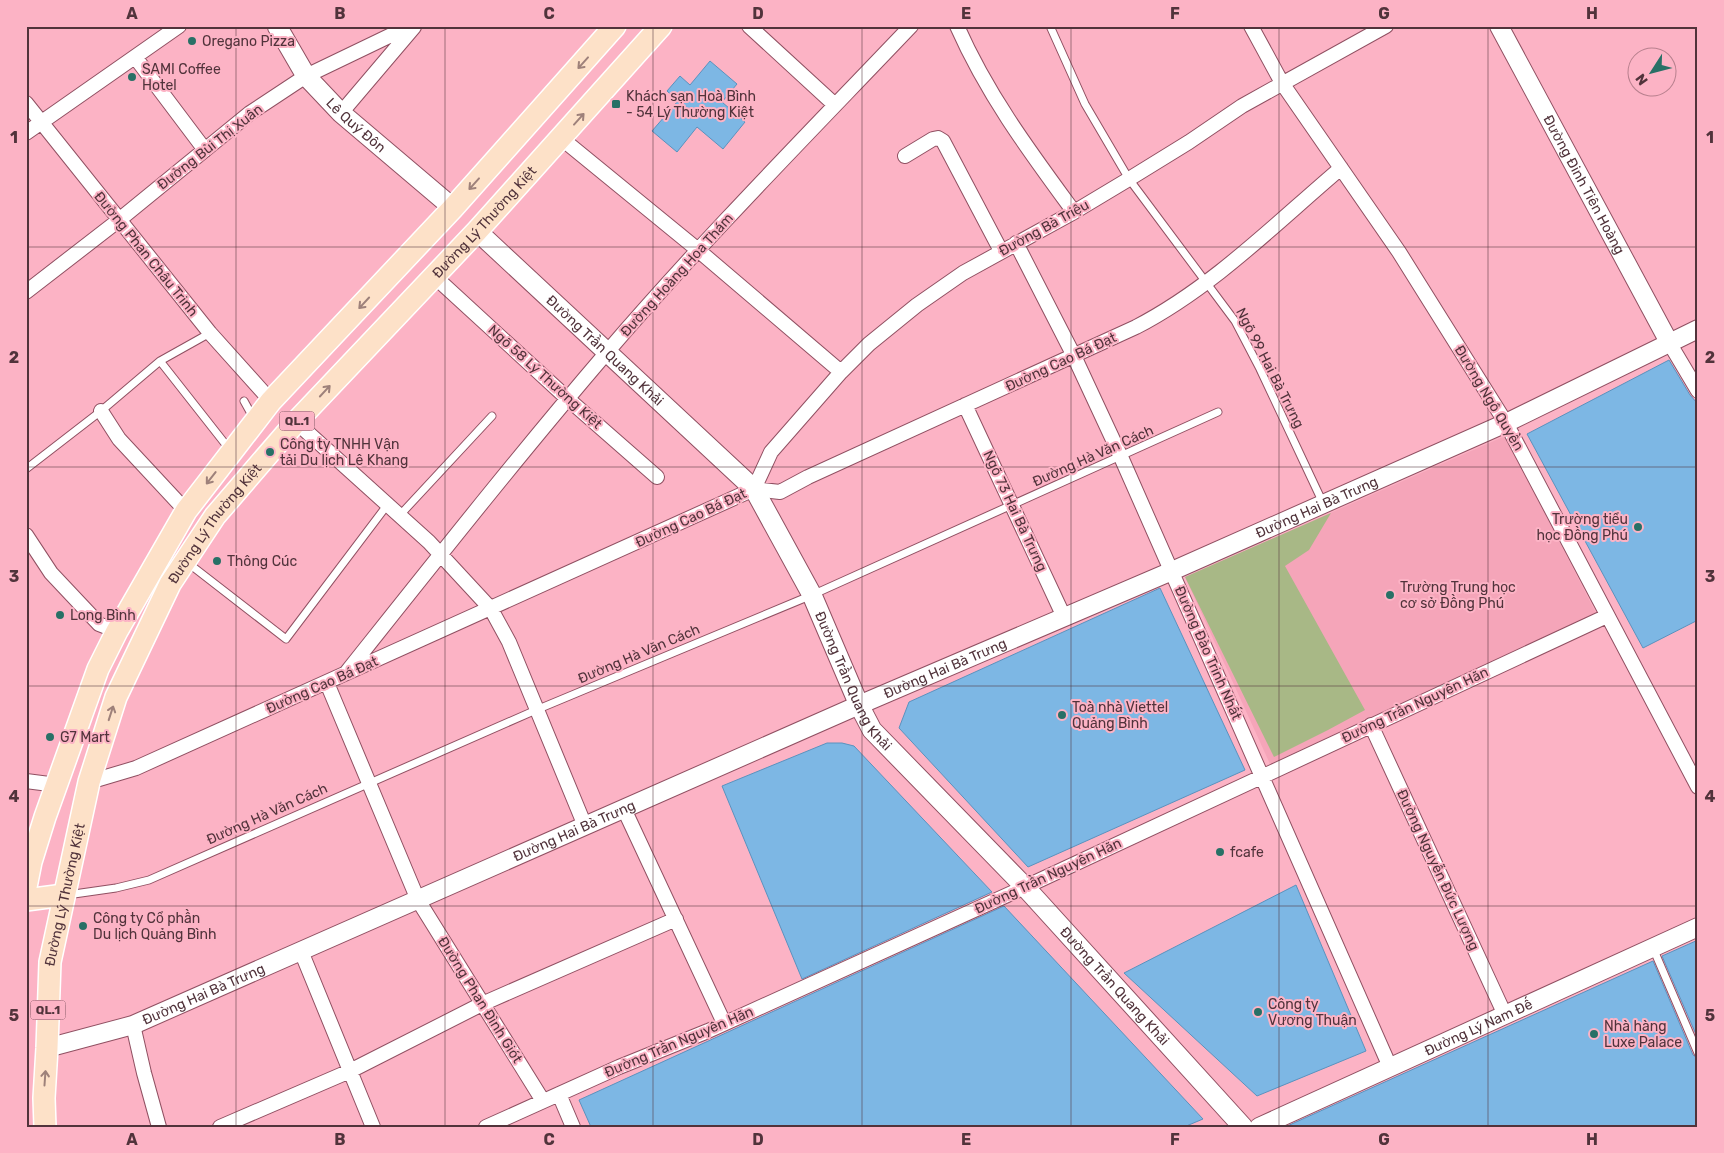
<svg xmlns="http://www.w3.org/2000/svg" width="1724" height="1153" font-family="Rubik,sans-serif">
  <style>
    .built { fill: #f5a5b9 }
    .green { fill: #a8b886 }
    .building { fill: #7db7e4; stroke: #5a92be }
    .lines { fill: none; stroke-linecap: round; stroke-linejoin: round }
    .service-casing { stroke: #905062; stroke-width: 9 }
    .minor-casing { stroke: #905062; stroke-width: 16 }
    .tertiary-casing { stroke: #905062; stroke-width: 20 }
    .secondary-casing { stroke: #905062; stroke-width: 21 }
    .primary-casing { stroke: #fff; stroke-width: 24 }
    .service { stroke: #fff; stroke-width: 7 }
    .minor { stroke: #fff; stroke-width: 14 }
    .tertiary { stroke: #fff; stroke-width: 18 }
    .secondary { stroke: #fff; stroke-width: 19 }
    .primary { stroke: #fde1c8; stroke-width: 21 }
    .oneway { stroke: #9e817a }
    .grid { fill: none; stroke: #51333b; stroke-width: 1; stroke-opacity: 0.55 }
    .poi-dot { fill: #287066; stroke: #fcb3c5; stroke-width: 2 }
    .labels { text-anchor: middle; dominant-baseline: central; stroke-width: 4; stroke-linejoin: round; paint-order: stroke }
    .shield { fill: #fcb3c5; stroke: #845964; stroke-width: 1 }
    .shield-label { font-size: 12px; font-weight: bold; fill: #51333b }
    .poi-label { font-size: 14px; fill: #51333b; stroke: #fcb3c5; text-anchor: start }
    .street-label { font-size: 14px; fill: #51333b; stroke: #fcb3c5 }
    .neatline { fill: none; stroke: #51333b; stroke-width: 2 }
    .grid-label { font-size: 16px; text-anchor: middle; font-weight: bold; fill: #51333b }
  </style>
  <rect width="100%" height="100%" fill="#fcb3c5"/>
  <path class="built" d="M1505,436L1596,613L1270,764L1185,577Z"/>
  <path class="green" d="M1331,513L1309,550L1285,566L1365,710L1328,730L1274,757L1185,577Z"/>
  <path class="building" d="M710,61L737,84L722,102L745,122L723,149L697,127L677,152L652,131L678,101L667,91L680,76L690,85Z
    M1669,360L1690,395L1698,404V620L1643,648L1527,434Z
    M1160,588L1245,770L1028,867L899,728L909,702Z
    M827,743H842L854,746L992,892L802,979L722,786Z
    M1296,885L1366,1051L1257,1096L1124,973Z
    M1004,906L1203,1119L1184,1127H591L579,1100Z
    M1698,940V1039L1662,956Z
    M1653,961L1693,1055L1698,1058V1127H1285Z"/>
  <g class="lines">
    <g class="service-casing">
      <path id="service" d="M1050,26L1085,104L1129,179L1235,321L1260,369L1323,503
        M160,361L230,450
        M244,401L254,419
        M26,469L101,411L160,361L210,333
        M400,515L492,416
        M188,563L286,639L388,504
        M67,895L116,888L149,880L536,710L812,595L1218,412
        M1653,948L1698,1053"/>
    </g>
    <g class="minor-casing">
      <path id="minor" d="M749,26L835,105
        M957,26C988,96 1030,152 1074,212
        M1251,26L1282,83L1399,252L1506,423L1698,787
        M135,57L205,150
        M26,103L210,333L271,401
        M341,113L414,27
        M26,133L179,26
        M561,138L698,250L841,372
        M905,156L933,139L938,138L943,141L1001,251
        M1016,243L1074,356L1121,457L1390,1067
        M434,276L568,399L657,477
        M26,292L119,220L250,113L306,76L410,26
        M1670,344L1698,391
        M965,405L1064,617
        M101,411L119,439L186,511
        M296,422L429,542L491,609L509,642L585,826
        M754,489L771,452L841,372L869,344L917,305L963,273L1074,212L1129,179L1189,142L1242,106L1386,26
        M26,535L51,573L99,624L117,631
        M346,673C432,565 518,456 608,351C704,239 809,133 911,26
        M327,683L418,900L543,1101
        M1371,725L1505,1015
        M26,781L57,785
        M89,782L136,768L754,489L780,492L808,477L1136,327C1213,287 1275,224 1341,168
        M624,809L724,1023
        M301,951L373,1127
        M133,1025L144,1073L159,1127
        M559,1094L573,1127
        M220,1127L350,1071L482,1004L676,919
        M486,1127L619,1067L708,1031L1025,887L1607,616"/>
    </g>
    <g class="tertiary-casing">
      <g id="tertiary">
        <path id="s1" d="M1499,26L1670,344"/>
        <path id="s2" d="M47,1048L133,1025L859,705L1172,571L1506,423L1698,329"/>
        <path id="s3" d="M1259,1127L1698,927"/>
      </g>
    </g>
    <g class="secondary-casing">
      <g id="secondary">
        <path id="s4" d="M277,26L306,76L341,113L453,208"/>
        <path id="s5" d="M477,231L754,489L812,595L859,705L872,730L1025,887L1243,1127"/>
      </g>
    </g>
    <g class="primary-casing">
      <g id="primary">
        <path d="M26,887L31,862L45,817L98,669L117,631L186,511L271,401L453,208L615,26"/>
        <path d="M26,900L64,895"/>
        <path id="s6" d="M45,1127L44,1098L47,1048L50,962L89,782L116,697L170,584L215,516L296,422L477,231L661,26"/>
      </g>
    </g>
    <use href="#service" class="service"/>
    <use href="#minor" class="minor"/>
    <use href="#tertiary" class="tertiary"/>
    <use href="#secondary" class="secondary"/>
    <use href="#primary" class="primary"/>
  </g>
  <defs><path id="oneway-shaft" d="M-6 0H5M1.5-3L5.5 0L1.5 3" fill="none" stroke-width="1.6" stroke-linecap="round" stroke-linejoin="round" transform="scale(1.25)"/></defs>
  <g class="oneway">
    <use href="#oneway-shaft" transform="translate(583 63) rotate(132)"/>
    <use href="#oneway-shaft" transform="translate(579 119) rotate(-48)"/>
    <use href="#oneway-shaft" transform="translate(474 184) rotate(132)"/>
    <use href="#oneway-shaft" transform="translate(364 303) rotate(133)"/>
    <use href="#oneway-shaft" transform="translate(325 391) rotate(-47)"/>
    <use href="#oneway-shaft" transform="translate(211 478) rotate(128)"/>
    <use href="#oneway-shaft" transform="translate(111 713) rotate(-72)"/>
    <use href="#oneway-shaft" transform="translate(45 1078) rotate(-86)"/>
  </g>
  <path class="grid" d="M236,26V1127M445,26V1127M653,26V1127M862,26V1127M1071,26V1127M1279,26V1127M1488,26V1127M26,247H1698M26,467H1698M26,686H1698M26,906H1698"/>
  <g class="poi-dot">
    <circle cx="192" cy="41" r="5"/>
    <circle cx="132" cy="77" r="5"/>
    <rect x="611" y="99" width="10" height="10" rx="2.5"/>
    <circle cx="270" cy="452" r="5"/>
    <circle cx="1638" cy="527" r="5"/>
    <circle cx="217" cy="561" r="5"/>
    <circle cx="1390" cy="595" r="5"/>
    <circle cx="60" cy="615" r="5"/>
    <circle cx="1062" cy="715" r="5"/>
    <circle cx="50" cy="737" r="5"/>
    <circle cx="1220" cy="852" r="5"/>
    <circle cx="83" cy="926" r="5"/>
    <circle cx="1258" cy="1012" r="5"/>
    <circle cx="1594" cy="1034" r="5"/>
  </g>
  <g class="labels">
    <g class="shield">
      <rect x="279.5" y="411.5" width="35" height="19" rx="4"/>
      <rect x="30.5" y="1000.5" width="35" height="19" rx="4"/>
    </g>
    <g class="shield-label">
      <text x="297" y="421">QL.1</text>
      <text x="48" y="1010">QL.1</text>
    </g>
    <g class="poi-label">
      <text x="202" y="41">Oregano Pizza</text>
      <text x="142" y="69">SAMI Coffee<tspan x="142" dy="16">Hotel</tspan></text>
      <text x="626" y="96">Khách sạn Hoà Bình<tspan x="626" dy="16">- 54 Lý Thường Kiệt</tspan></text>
      <text x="280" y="444">Công ty TNHH Vận<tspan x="280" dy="16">tải Du lịch Lê Khang</tspan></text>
      <text x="1628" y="519" text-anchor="end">Trường tiểu<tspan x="1628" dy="16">học Đồng Phú</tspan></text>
      <text x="227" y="561">Thông Cúc</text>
      <text x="1400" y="587">Trường Trung học<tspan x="1400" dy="16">cơ sở Đồng Phú</tspan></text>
      <text x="70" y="615">Long Bình</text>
      <text x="1072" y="707">Toà nhà Viettel<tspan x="1072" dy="16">Quảng Bình</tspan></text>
      <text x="60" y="737">G7 Mart</text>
      <text x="1230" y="852">fcafe</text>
      <text x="93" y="918">Công ty Cổ phần<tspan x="93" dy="16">Du lịch Quảng Bình</tspan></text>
      <text x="1268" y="1004">Công ty<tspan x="1268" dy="16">Vương Thuận</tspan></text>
      <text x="1604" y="1026">Nhà hàng<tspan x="1604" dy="16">Luxe Palace</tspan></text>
    </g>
    <g class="street-label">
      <text stroke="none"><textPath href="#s4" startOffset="128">Lê Quý Đôn</textPath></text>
      <text transform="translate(210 147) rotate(-38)">Đường Bùi Thị Xuân</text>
      <text stroke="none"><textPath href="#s1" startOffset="180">Đường Đinh Tiên Hoàng</textPath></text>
      <text stroke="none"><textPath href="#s6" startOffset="1044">Đường Lý Thường Kiệt</textPath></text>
      <text transform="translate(1044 228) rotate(-29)">Đường Bà Triệu</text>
      <text transform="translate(146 254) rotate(51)">Đường Phan Châu Trinh</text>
      <text transform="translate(677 275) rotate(-48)">Đường Hoàng Hoa Thám</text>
      <text stroke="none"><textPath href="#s5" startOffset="175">Đường Trần Quang Khải</textPath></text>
      <text transform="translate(1061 362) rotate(-25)">Đường Cao Bá Đạt</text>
      <text transform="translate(1270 368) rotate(63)">Ngõ 99 Hai Bà Trưng</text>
      <text transform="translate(545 377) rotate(42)">Ngõ 58 Lý Thường Kiệt</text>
      <text transform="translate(1489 398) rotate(59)">Đường Ngô Quyền</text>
      <text transform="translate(1093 456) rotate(-24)">Đường Hà Văn Cách</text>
      <text stroke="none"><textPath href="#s2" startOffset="1381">Đường Hai Bà Trưng</textPath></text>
      <text transform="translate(1015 511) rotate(65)">Ngõ 73 Hai Bà Trưng</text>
      <text transform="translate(691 518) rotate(-25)">Đường Cao Bá Đạt</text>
      <text stroke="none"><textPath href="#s6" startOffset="639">Đường Lý Thường Kiệt</textPath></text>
      <text transform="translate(1208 653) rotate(66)">Đường Đào Trinh Nhất</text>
      <text transform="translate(639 654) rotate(-23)">Đường Hà Văn Cách</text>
      <text stroke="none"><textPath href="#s2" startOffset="976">Đường Hai Bà Trưng</textPath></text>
      <text stroke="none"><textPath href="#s5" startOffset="595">Đường Trần Quang Khải</textPath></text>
      <text transform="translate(322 685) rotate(-24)">Đường Cao Bá Đạt</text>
      <text transform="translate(1415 705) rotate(-25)">Đường Trần Nguyên Hãn</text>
      <text transform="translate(267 814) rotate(-24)">Đường Hà Văn Cách</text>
      <text stroke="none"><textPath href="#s2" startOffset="571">Đường Hai Bà Trưng</textPath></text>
      <text transform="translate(1438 870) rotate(65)">Đường Nguyễn Đức Lượng</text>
      <text transform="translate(1048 876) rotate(-25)">Đường Trần Nguyên Hãn</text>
      <text stroke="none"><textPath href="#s6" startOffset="234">Đường Lý Thường Kiệt</textPath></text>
      <text stroke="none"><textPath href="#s5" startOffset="1000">Đường Trần Quang Khải</textPath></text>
      <text stroke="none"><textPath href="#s2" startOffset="166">Đường Hai Bà Trưng</textPath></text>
      <text transform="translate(480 1000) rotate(58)">Đường Phan Đình Giót</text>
      <text stroke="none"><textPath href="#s3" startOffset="241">Đường Lý Nam Đế</textPath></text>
      <text transform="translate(679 1042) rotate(-23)">Đường Trần Nguyên Hãn</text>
    </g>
  </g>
  <rect width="1724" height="1153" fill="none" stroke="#fcb3c5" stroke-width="55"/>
  <g transform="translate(1652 72) rotate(234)"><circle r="24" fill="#fcb3c5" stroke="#b8808e"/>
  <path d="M0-4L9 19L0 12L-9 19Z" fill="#287066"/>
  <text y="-8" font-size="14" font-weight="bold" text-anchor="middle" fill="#51333b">N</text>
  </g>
  <rect x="28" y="28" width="1668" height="1098" class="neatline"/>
  <g class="grid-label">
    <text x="132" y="19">A</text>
    <text x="340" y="19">B</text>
    <text x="549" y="19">C</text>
    <text x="758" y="19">D</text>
    <text x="966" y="19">E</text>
    <text x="1175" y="19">F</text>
    <text x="1384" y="19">G</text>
    <text x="1592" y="19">H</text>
    <text x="14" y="143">1</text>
    <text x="1710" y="143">1</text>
    <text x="14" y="363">2</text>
    <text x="1710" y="363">2</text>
    <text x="14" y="582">3</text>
    <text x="1710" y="582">3</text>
    <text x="14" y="802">4</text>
    <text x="1710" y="802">4</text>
    <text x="14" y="1021">5</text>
    <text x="1710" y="1021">5</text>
    <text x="132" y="1145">A</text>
    <text x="340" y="1145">B</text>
    <text x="549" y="1145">C</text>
    <text x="758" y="1145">D</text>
    <text x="966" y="1145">E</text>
    <text x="1175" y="1145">F</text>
    <text x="1384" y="1145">G</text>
    <text x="1592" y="1145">H</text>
  </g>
</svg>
